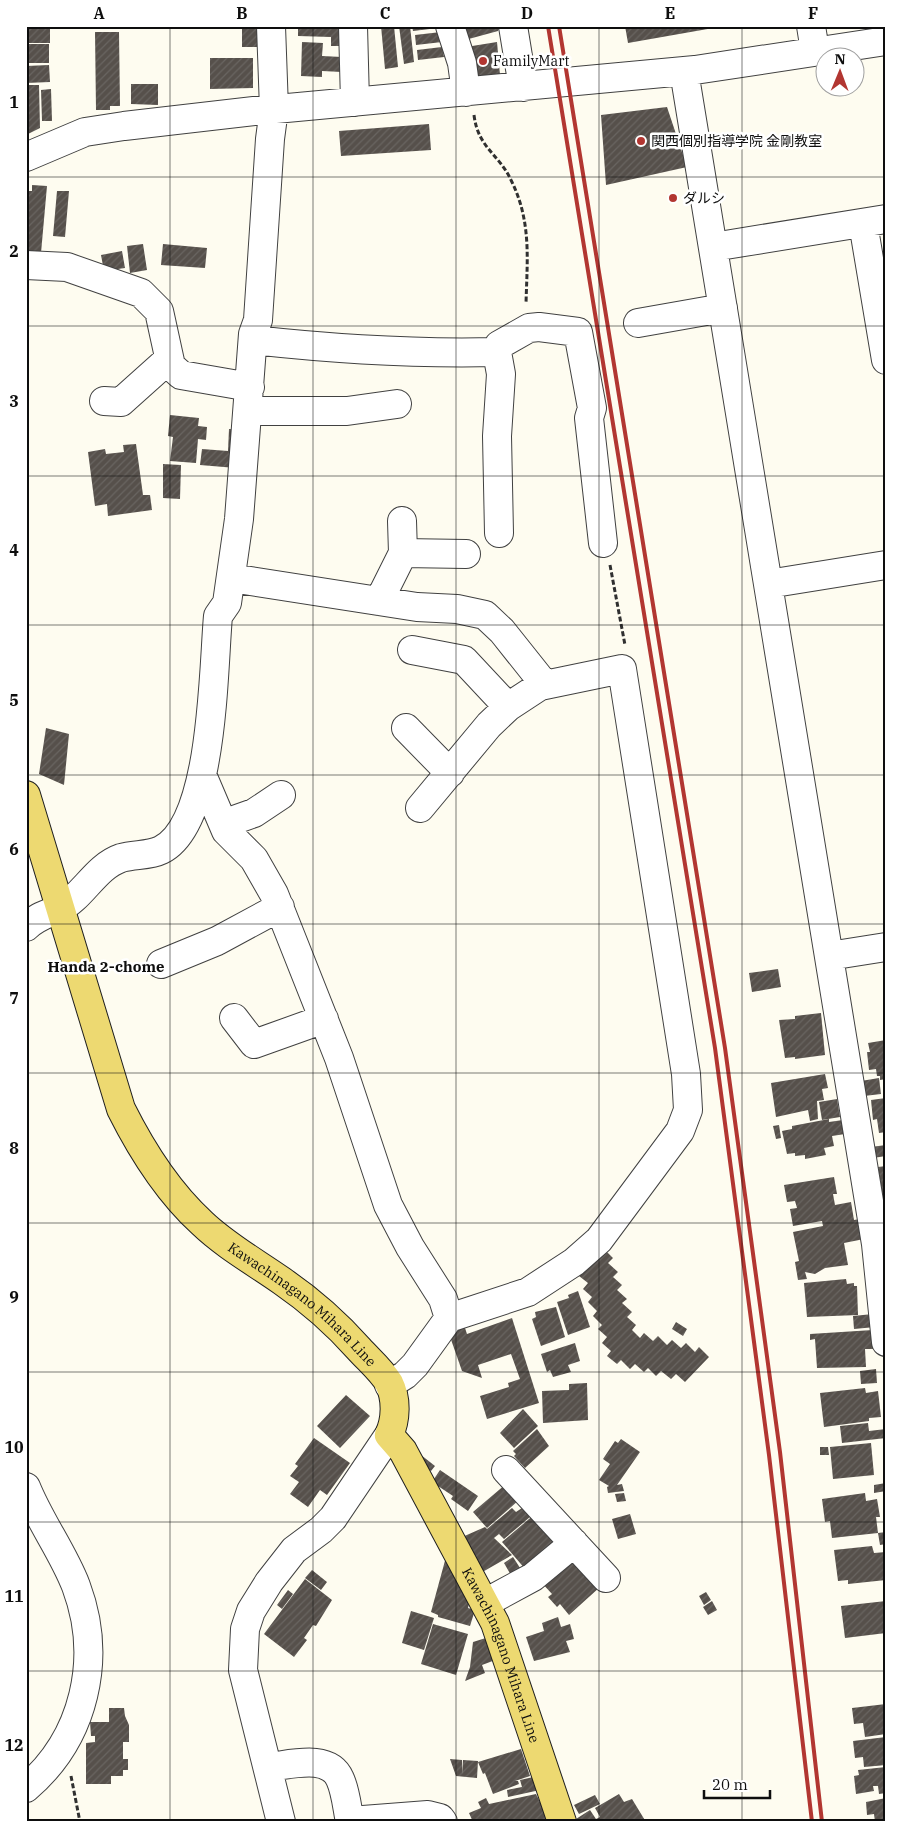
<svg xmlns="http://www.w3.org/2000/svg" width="912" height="1848" font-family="'IBM Plex Serif','Noto Sans JP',serif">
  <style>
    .building { fill: url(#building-hatch) }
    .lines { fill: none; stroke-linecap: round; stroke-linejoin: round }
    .minor-casing { stroke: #414141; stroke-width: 30 }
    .major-casing { stroke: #1f1f1f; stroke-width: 30 }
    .path { stroke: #303030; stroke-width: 3; stroke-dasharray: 5 2.5; stroke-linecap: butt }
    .minor { stroke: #fff; stroke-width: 28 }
    .major { stroke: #edd971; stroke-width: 28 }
    .rail { stroke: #b23631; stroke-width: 4 }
    .grid { fill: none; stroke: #0e0e0e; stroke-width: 1; stroke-opacity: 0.55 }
    .poi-dot { fill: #b23631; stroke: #fff; stroke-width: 2 }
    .labels { text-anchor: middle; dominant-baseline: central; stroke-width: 5; stroke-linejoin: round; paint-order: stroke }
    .poi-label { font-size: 14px; fill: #0e0e0e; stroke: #fff; text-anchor: start }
    .street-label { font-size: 14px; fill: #0e0e0e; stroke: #fff }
    .neighbourhood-label { font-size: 15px; font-weight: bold; fill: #0e0e0e; stroke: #fff }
    .neatline { fill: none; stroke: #0e0e0e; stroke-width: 2 }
    .grid-label { font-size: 16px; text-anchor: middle; font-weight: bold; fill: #0e0e0e }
  </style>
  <defs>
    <pattern id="building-hatch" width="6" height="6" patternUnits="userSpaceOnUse" patternTransform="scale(1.25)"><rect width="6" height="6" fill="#56504b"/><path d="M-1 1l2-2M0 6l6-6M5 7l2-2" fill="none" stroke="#696561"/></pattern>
  </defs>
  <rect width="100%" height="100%" fill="#fefcf0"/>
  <path class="building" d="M242,26H258L257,47H242Z
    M298,26L339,27V46H331V37L298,36Z
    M381,26H394L398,67L385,69Z
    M399,26H410L414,62L404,64Z
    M412,26H438V28L413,31Z
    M461,26H500L498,31L465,40Z
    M625,26H719V27L628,43Z
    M26,27H50V43H26Z
    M95,32H119L120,106H110V110H96Z
    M441,32L442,42L416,45L415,35Z
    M302,42L323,43L322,56L342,57V72L322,71V77L301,76Z
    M497,42L500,75L468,80L466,47Z
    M26,44H49V63H26Z
    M442,47L444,57L418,60L417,50Z
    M210,58H253V88L210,89Z
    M49,65L50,82L26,83V66Z
    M131,84H158V105L131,104Z
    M26,85H39L40,128L26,135Z
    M51,89L52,121H42L41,90Z
    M667,107L687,167L606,185L601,115Z
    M429,124L431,150L341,156L339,131Z
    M32,185L47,186L41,253L26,252V191H32Z
    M57,191H69L65,237L53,236Z
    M143,244L147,270L130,273L127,246Z
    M163,244L207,248L205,268L161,265Z
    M122,251L125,268L104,271L101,255Z
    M170,415L199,418L198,426L207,427L206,440L198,439L196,463L170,461L173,437L168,436Z
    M229,429H240L236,468L200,465L202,449L228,451Z
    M136,444L143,495H150L152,510L108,516L107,504L95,506L88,452L105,449L106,454L124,452L123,445Z
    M163,464L181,465L180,499L163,498Z
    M46,728L69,734L64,785L39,774Z
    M778,969L781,987L752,992L749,973Z
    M821,1013L825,1055L795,1059V1057L785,1058L779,1020L795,1019V1016Z
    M886,1040V1079L880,1080V1076H877L876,1069L869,1070L867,1052H870L868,1043Z
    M825,1074L828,1088L822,1089L824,1100L817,1101L818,1119L810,1121L808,1110L776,1117L771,1083Z
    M879,1078L881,1094L864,1096L861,1081Z
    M886,1098V1132L879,1133L877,1119L873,1120L871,1100Z
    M837,1099L840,1117L822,1120L819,1102Z
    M829,1119V1122L843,1120L845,1134L832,1136L834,1146L824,1148L826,1155L805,1159V1155L795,1156V1153L787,1154L782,1131L792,1129V1126Z
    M779,1125L781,1138L776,1139L773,1126Z
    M886,1145V1156L873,1158L871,1147Z
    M886,1166V1197L883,1198L878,1167Z
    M834,1177L837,1194H833L835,1205L851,1202L854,1220L860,1219L864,1239L844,1243L848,1265L825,1268L815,1274L805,1272L807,1279L798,1280L795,1262L799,1261L793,1232L823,1226L822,1221L793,1226L790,1209L797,1208L795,1201L787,1202L784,1185Z
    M604,1249L613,1258L608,1263L618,1272L613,1277L622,1285L617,1290L627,1299L622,1303L632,1312L627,1317L636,1325L632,1330L640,1338L644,1333L653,1341L658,1336L667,1345L672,1340L681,1348L686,1343L695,1352L699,1347L709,1357L685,1382L676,1374L671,1379L661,1371L656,1376L648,1368L644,1372L635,1364L630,1369L621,1360L617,1364L607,1356L611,1351L602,1343L607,1337L598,1329L602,1325L593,1316L597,1311L588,1302L592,1297L583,1289L588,1283L579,1276Z
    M846,1279L847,1284L854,1283V1286H857L858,1315L807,1317L804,1283Z
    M578,1291L590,1327L568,1335L557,1302L569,1298L568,1295Z
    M556,1307L565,1337L541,1346L532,1319L536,1317L535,1312Z
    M873,1314L875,1327L854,1329L853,1316Z
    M512,1318L539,1403L487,1419L480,1396L509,1387L508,1383L520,1379L511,1354L478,1365L482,1378L462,1371L448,1331L464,1325L467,1334Z
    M676,1322L687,1329L683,1336L672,1329Z
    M873,1330L874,1349H865L866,1367L817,1368L815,1339L810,1340V1334Z
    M575,1343L580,1361L568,1365L571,1372L553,1377L550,1370L547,1372L541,1354Z
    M876,1369L877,1383L861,1384L860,1371Z
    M587,1383L588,1420L543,1423L542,1391L569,1390V1384Z
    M865,1388L866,1393L878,1391L881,1417L869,1418V1421L824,1427L820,1393Z
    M346,1395L370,1416L340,1448L317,1426Z
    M523,1409L538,1426L514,1448L500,1433Z
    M868,1423L869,1431L886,1429V1438L842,1443L840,1426Z
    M537,1429L549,1446L525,1468L514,1456L516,1454L513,1451Z
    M314,1438L350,1463L327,1495L320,1490L308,1507L290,1494L299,1482L290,1476L298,1466L295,1464Z
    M621,1439L640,1452L617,1485L622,1484L624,1491L608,1493L607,1487L609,1486L599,1480L610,1464L603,1459L615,1441L618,1443Z
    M871,1443L874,1475L833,1479L830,1447Z
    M820,1447H828L829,1455H820Z
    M421,1455L435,1466L431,1471L417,1461Z
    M440,1470L478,1496L468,1511L451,1499L453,1496L432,1482Z
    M886,1483V1491L874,1493V1485Z
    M506,1484L519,1500L487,1528L473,1512Z
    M624,1493L626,1501L617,1502L615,1494Z
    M865,1493L866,1501L877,1499L880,1517H876L878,1533L832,1538L830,1521L825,1522L822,1499Z
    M512,1508L516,1512L522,1508L530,1517L504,1539L499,1534L494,1538L512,1555L479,1574L460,1538L485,1527L487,1529Z
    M536,1513L559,1540L526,1570L502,1542Z
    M630,1514L636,1534L618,1539L612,1519Z
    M886,1532V1544L880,1545L878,1533Z
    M872,1546L874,1553L886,1552V1580L848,1584V1580L838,1581L834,1550Z
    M446,1557L471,1596L468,1608L475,1610L470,1626L438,1617V1615L431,1612Z
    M513,1557L522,1571L512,1577L504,1563Z
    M570,1558L600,1587L569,1615L560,1604L557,1607L548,1597L552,1594L541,1582Z
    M312,1570L327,1582L321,1590L305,1578Z
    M305,1579L332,1600L316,1626L313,1625L304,1638L307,1640L294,1657L264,1634Z
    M288,1590L293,1594L282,1609L277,1605Z
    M706,1592L711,1600L704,1605L699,1596Z
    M712,1601L717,1610L708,1615L703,1607Z
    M886,1601V1633L845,1638L841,1606Z
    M411,1611L434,1618L424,1650L402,1643Z
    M558,1617L561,1627L570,1624L574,1639L566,1641L570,1652L534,1661L526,1637L544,1631L542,1623Z
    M433,1624L468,1634L456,1675L421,1664Z
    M489,1637L498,1659L482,1665L485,1673L465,1681L470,1667L473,1642Z
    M886,1704V1734L865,1737L863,1723L854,1724L852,1708Z
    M109,1708H124L125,1716L129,1725V1742H123V1759H128V1770H123V1776H111V1784H86V1743L95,1742V1736H91L90,1722H109Z
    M886,1737V1765L864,1767L863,1757L855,1758L853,1741Z
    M521,1749L530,1776L515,1781H518L519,1784L493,1794L485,1773L483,1774L478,1762Z
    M450,1759L462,1760V1774L463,1760L478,1761L477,1778L456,1776Z
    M886,1767V1793L879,1794L878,1786H873L874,1791L856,1794L854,1776L859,1775L858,1770Z
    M538,1776L540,1790L508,1797L507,1790L522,1787L520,1780Z
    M536,1794L549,1820L473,1822L469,1813L481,1808L478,1802L486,1798L489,1804Z
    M619,1794L624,1802L632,1799L646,1822H578L576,1819L590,1810L596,1819L600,1817L595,1808Z
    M595,1795L600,1804L579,1814L574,1805Z
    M886,1798V1822H875L874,1814L867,1815L866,1802Z"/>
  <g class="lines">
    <g class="minor-casing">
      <path id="minor" d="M353,26L355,102
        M450,26L462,63L466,92
        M513,26L523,87
        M811,26L815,51
        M684,71L876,1244L886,1342
        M26,157L85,132L124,126L254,111L695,70L886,41
        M863,223L886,360
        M713,247L886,219
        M26,265L67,267L141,293L159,311L171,366L181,375L250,387
        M638,323L723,308
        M253,340C334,349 415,354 497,352
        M104,401L121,402L169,359
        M248,411H347L397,404
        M499,533L497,436L501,374L497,352L499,345L529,328L539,327L578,332L592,408L589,418L603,543
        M403,553L466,554
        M231,578L417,607L457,609L485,615L502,631L545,685
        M768,584L886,565
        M379,601L403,553L402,521
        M412,650L464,660L508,707
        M406,728L450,773
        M203,777L226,831L254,859L274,894L339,1058L388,1205L410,1247L443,1299L449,1318
        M223,824L254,813L281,795
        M26,927C36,917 47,914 59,909C83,897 95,867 121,858C134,854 149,856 161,850C214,824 213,670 218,616L227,603L239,519L253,334L258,320L270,139L274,109L271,26
        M829,956L886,947
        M161,964L217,941L280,907
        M234,1018L254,1044L324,1019
        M389,1385L405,1375L415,1365L449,1318L528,1292L574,1262L599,1240L680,1131L688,1110L686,1074L622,669L540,686L508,707L489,725L420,808
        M506,1470L606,1578
        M26,1487C40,1522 63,1552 76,1586C103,1658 85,1738 26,1788
        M485,1603L533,1577L574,1543
        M268,1767C290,1765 329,1753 340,1779C346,1792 347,1808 350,1822
        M350,1821L428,1815L440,1818L443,1822
        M281,1822L243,1670L245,1629L251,1611L269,1582L294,1550L321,1530L333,1518L389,1435"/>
    </g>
    <g class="major-casing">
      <g id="major">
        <path id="s1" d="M26,795L121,1109C142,1151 167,1191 202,1223C226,1246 255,1262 282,1281C311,1301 336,1323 359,1349C369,1360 381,1370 389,1383C397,1399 396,1420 389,1435L403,1451L495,1623L562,1822"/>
      </g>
    </g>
    <path class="path" d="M474,115C478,148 499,154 511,180C532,222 527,261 526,304
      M610,565L625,645
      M71,1776L80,1822"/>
    <use href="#minor" class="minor"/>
    <use href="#major" class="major"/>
    <path class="rail" d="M548,26L715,1048L769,1455L812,1822
      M559,26L725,1048L780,1452L822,1822"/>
  </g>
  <path class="grid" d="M170,26V1822M313,26V1822M456,26V1822M599,26V1822M742,26V1822M26,177H886M26,326H886M26,476H886M26,625H886M26,775H886M26,924H886M26,1073H886M26,1223H886M26,1372H886M26,1522H886M26,1671H886"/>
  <g class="poi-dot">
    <circle cx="483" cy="61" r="5"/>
    <circle cx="641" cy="141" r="5"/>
    <circle cx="673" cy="198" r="5"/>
  </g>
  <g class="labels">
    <g class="poi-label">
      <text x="493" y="61">FamilyMart</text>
      <text x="651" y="141">関西個別指導学院 金剛教室</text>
      <text x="683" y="198">ダルシ</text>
    </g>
    <g class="street-label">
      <text stroke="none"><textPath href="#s1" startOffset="598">Kawachinagano Mihara Line</textPath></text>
      <text stroke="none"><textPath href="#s1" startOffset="1018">Kawachinagano Mihara Line</textPath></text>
    </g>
    <g class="neighbourhood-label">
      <text x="106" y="966">Handa 2-chome</text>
    </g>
  </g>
  <rect width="912" height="1848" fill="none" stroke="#ffffff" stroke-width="55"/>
  <g transform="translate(840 72) rotate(1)"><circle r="24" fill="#ffffff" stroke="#9f9f9f"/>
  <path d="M0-4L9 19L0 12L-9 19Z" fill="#b23631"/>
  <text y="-8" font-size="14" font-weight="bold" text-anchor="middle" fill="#0e0e0e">N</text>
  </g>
  <path d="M704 1790v8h66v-8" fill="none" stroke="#0e0e0e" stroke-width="2.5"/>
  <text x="712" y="1790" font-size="15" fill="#0e0e0e" stroke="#ffffff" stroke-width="4" paint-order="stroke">20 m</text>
  <rect x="28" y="28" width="856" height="1792" class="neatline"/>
  <g class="grid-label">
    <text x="99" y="19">A</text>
    <text x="242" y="19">B</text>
    <text x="385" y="19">C</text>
    <text x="527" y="19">D</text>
    <text x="670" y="19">E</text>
    <text x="813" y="19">F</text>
    <text x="14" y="108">1</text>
    <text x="14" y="257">2</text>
    <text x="14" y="407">3</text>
    <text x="14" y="556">4</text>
    <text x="14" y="706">5</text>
    <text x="14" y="855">6</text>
    <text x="14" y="1004">7</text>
    <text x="14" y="1154">8</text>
    <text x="14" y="1303">9</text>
    <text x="14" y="1453">10</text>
    <text x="14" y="1602">11</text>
    <text x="14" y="1751">12</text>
  </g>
</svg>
